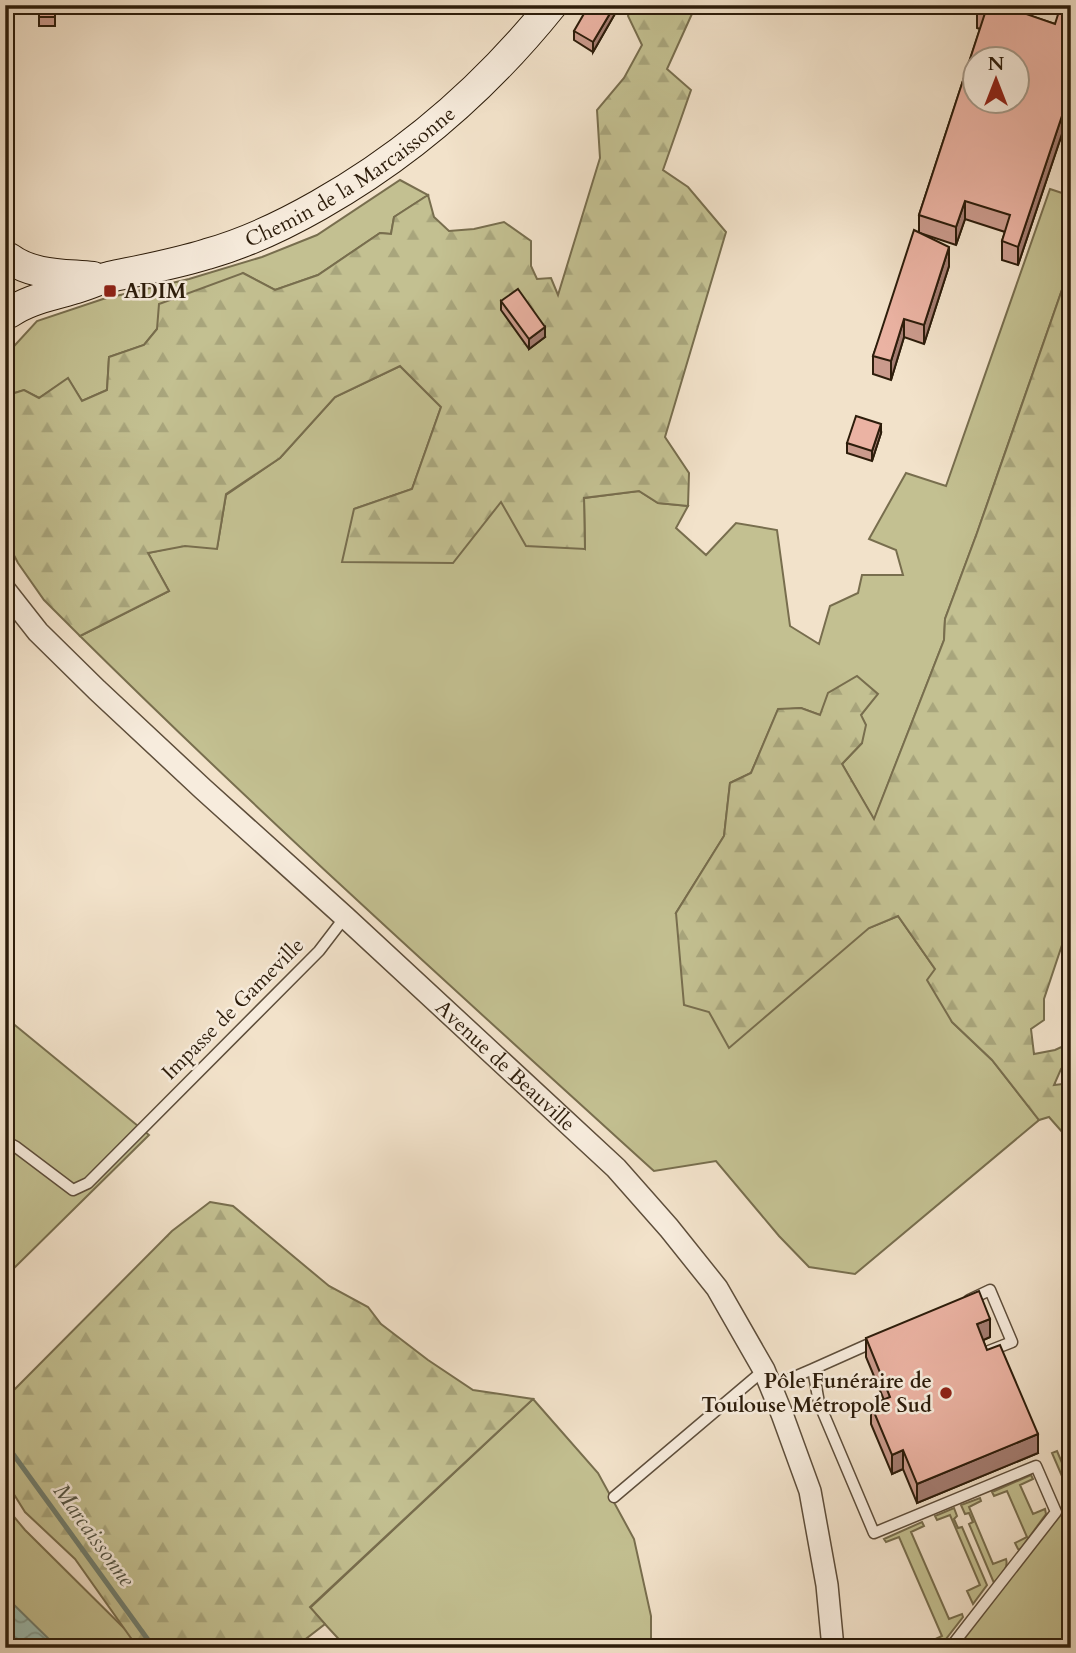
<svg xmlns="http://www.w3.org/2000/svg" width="1076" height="1653" font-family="Cardo,serif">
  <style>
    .green { fill: #c3c091; stroke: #786e4e; stroke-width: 2 }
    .forest { fill: url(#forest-firs); stroke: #786e4e; stroke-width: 2 }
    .water { fill: url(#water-waves); stroke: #707e6f; stroke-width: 2 }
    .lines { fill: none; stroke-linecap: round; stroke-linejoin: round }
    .stream { stroke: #707e6f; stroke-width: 5 }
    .lane-casing { stroke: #5e4e3b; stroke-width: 13 }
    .street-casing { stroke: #5e4e3b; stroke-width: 24 }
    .secondary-casing { stroke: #2d1d0b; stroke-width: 32 }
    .lane { stroke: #f7ecdd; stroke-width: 10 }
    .street { stroke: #f7ecdd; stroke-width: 21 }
    .secondary { stroke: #f7ecdd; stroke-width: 30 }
    .wall { fill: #ca9a8c; stroke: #2d1d0b; stroke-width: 2 }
    .shaded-wall { fill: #a47d72; stroke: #2d1d0b; stroke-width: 2 }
    .building { fill: #ebb3a3; stroke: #2d1d0b; stroke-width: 2; fill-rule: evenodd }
    .poi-dot { fill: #8f2418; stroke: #f7ecdd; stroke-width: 2.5 }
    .labels { text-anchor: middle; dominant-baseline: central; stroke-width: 5; stroke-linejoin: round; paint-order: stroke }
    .street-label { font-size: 21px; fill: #2d1d0b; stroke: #f7ecdd }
    .poi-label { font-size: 21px; font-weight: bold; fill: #2d1d0b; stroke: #f7ecdd; text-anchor: start }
    .water-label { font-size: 23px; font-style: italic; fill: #545545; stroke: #f7ecdd }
  </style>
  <defs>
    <pattern id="forest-firs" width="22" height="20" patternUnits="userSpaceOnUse" patternTransform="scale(1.75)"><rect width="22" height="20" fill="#c3c091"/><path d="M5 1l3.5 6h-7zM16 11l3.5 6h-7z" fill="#a8a57c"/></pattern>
    <pattern id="water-waves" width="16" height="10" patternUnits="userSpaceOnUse" patternTransform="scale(1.75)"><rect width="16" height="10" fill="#9cbeb2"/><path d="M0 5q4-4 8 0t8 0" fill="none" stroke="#809a8f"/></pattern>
  </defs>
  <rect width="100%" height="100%" fill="#f2e2ca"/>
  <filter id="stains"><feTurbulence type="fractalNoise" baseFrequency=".00286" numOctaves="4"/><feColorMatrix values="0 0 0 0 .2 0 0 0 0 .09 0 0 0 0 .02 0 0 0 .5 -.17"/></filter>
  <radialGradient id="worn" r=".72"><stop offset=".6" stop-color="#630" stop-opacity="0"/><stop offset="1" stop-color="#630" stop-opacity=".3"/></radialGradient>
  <path class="green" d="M400,180L428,195L394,217L391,234L380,233L318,275L275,290L243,273L157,329L144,345L109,357L107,390L82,401L68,379L39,398L24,390L5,396V356L37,321L103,299L189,279L262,257L317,235Z
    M1050,189L1071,196V250L1064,284L977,533L945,619L944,640L874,820L842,764L862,743L861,715L867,707L820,715L801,708L778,710L751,773L730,783L724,836L676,913L869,928L898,916L935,969L952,1022L992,1060L1039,1120L855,1274L809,1267L779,1236L716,1161L654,1171C460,995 266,820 80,636L169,591L148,553L185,545L217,548L226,495L280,458L335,397L400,366L441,407L412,489L354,509L502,502L585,549L584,498L639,491L658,503L688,506L676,528L706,555L736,523L777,530L790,626L819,644L830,606L858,593L862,575H903L896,550L869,539L906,473L946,486Z
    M5,1017L149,1135L5,1277Z
    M533,1399L598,1473L634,1539L651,1616V1648H347L310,1608Z
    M1057,1451L1071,1484V1497L1052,1453Z
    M1031,1475L1033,1479L1020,1485L1033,1514L1045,1509L1046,1514L1020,1550L1018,1549L1015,1543L1027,1537L1007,1491L994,1496L992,1492Z
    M980,1498L981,1501L969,1507L993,1564L1006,1559C1009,1569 1000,1576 994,1583L969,1524L973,1522L969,1513L965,1514L961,1505Z
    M1071,1504V1648H956L1061,1511L1060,1508Z
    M5,1506L25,1530L144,1648H5Z
    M954,1508L957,1516L954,1519L958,1528L962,1527L987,1585L973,1604L967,1591L980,1585L950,1515L937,1520L935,1516Z
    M922,1522L924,1526L911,1532L949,1619L962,1614L963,1617L939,1648H931L929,1642L942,1636L899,1537L886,1542L884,1539Z"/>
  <path class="forest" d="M631,5H696L667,69L691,90L663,170L688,187L726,232L665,437L689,473L688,506L658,503L639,491L584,498L585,549L526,546L501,502L453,563L342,562L354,509L412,489L441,407L400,366L335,397L280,458L226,494L217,549L185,546L148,553L169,591L80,636L44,600L18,563L5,538V396L24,390L39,398L68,378L82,401L107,390L109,357L144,345L157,329L159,304L243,273L275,290L318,275L380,233L391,234L394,217L428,195L434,217L449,231L474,229L504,222L531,241V266L537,279L551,278L558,295L600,158L597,110L624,78L642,45L628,16Z
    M1071,250V918L1044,999V1020L1031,1029L1034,1054L1055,1050L1068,1044L1071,1047V1057L1061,1069L1054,1085L1071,1083V1142L1049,1117L1039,1120L992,1060L952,1022L927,980L935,969L898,916L869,928L729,1048L709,1012L684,1005L676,913L724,836L730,783L751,773L778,709L801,708L820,715L828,693L857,676L878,694L861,715L866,725L862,743L842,764L874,819L944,640L945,619L977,533L1064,284Z
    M210,1202L233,1206L329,1286L368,1307L381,1324L428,1360L473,1390L533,1399L310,1607L325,1624L294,1648H138L75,1559L25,1512L5,1480V1399L172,1231Z"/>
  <path class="water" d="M5,1596L58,1648H5Z"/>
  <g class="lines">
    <path class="stream" d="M5,1443L154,1648"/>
    <g class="lane-casing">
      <path id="lane" d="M5,1141L16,1147L73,1190L88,1183L319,951L345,917
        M969,1300L990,1290L1012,1342L989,1351
        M813,1369L878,1340
        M771,1387L813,1369L819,1403L874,1533L1036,1466L1056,1512L950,1648
        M614,1497L764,1370"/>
    </g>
    <g class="street-casing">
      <g id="street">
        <path id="s1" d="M5,590L38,632L97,690L203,789L345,917L616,1168L669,1228L717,1288L764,1370L782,1414L810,1491L827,1585L833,1648"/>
      </g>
    </g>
    <g class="secondary-casing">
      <g id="secondary">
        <path d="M9,258C33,276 65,274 93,277"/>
        <path id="s2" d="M9,313C29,299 51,296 73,289C85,286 97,280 109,277C142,270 175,264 207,254C246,243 284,225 319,205C411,153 486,87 552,5"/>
      </g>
    </g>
    <use href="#lane" class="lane"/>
    <use href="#street" class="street"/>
    <use href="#secondary" class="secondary"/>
  </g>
  <path class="wall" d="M39,5H55V26H39Z
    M620,5L593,52L574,40V31Z
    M1035,5L1031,16L1055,24L1071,5V107L1018,265L1002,260V241L1005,232L965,219L956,245L923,234L949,266L924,344L904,337L891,380L873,374V356L919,232V215L980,29L977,28V10Z
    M501,301L545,337L529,349L501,310Z
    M881,433L872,461L847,453V443Z
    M990,1337L983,1340L987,1350L1038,1453L917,1503L903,1469L892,1474L871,1424V1405L884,1400L866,1357V1338Z"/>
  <path class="shaded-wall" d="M615,5H620L593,52V42Z
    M1029,5H1035L1026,32V14Z
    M1071,89V107L1018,265V247Z
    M965,201V219L956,245V227Z
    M949,247V266L924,344V325Z
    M904,319V337L891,380V361Z
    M545,327V337L529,349V339Z
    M881,424V433L872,461V451Z
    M990,1319V1337L977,1343V1324Z
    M1038,1434V1453L917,1503V1484Z
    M903,1450V1469L892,1474V1455Z"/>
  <path class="building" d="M39,5H55V17H39Z
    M589,5H615L593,42L574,31Z
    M979,5H1029L1026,14L1055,24L1061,5H1071V89L1018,247L1002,241L1010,215L965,201L956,227L919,215L985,13L977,10ZM975,60H1017V102H975Z
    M914,230L949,247L924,325L904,319L891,361L873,356Z
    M518,289L545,327L529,339L501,301Z
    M856,416L881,424L872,451L847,443Z
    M979,1291L990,1319L977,1324L987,1350L1000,1345L1038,1434L917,1484L903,1450L892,1455L871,1405L890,1397L866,1338Z"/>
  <g class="poi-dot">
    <rect x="103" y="284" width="14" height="14" rx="3.5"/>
    <circle cx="946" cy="1393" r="7"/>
  </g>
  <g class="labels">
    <g class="street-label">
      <text stroke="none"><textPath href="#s2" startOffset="371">Chemin de la Marcaissonne</textPath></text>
      <text transform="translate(233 1009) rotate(-45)">Impasse de Gameville</text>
      <text stroke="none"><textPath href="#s1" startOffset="691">Avenue de Beauville</textPath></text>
    </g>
    <g class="poi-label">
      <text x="124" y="291">ADIM</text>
      <text x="932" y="1381" text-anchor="end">Pôle Funéraire de<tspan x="932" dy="24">Toulouse Métropole Sud</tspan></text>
    </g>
    <g class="water-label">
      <text transform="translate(94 1535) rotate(54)">Marcaissonne</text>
    </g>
  </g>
  <rect width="1076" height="1653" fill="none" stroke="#f2e2ca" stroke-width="28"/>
  <rect x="7" y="7" width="1062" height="1639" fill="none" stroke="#2d1d0b" stroke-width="3.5"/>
  <rect x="14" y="14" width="1048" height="1625" fill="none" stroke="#2d1d0b" stroke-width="2"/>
  <g transform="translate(996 80)"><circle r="33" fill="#f7ecdd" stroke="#a69989" stroke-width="2"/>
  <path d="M0-5L12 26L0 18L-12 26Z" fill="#8f2418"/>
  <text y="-10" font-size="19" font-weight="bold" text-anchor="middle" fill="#2d1d0b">N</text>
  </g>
  <rect width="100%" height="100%" filter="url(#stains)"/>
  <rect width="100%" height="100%" fill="url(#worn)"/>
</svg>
